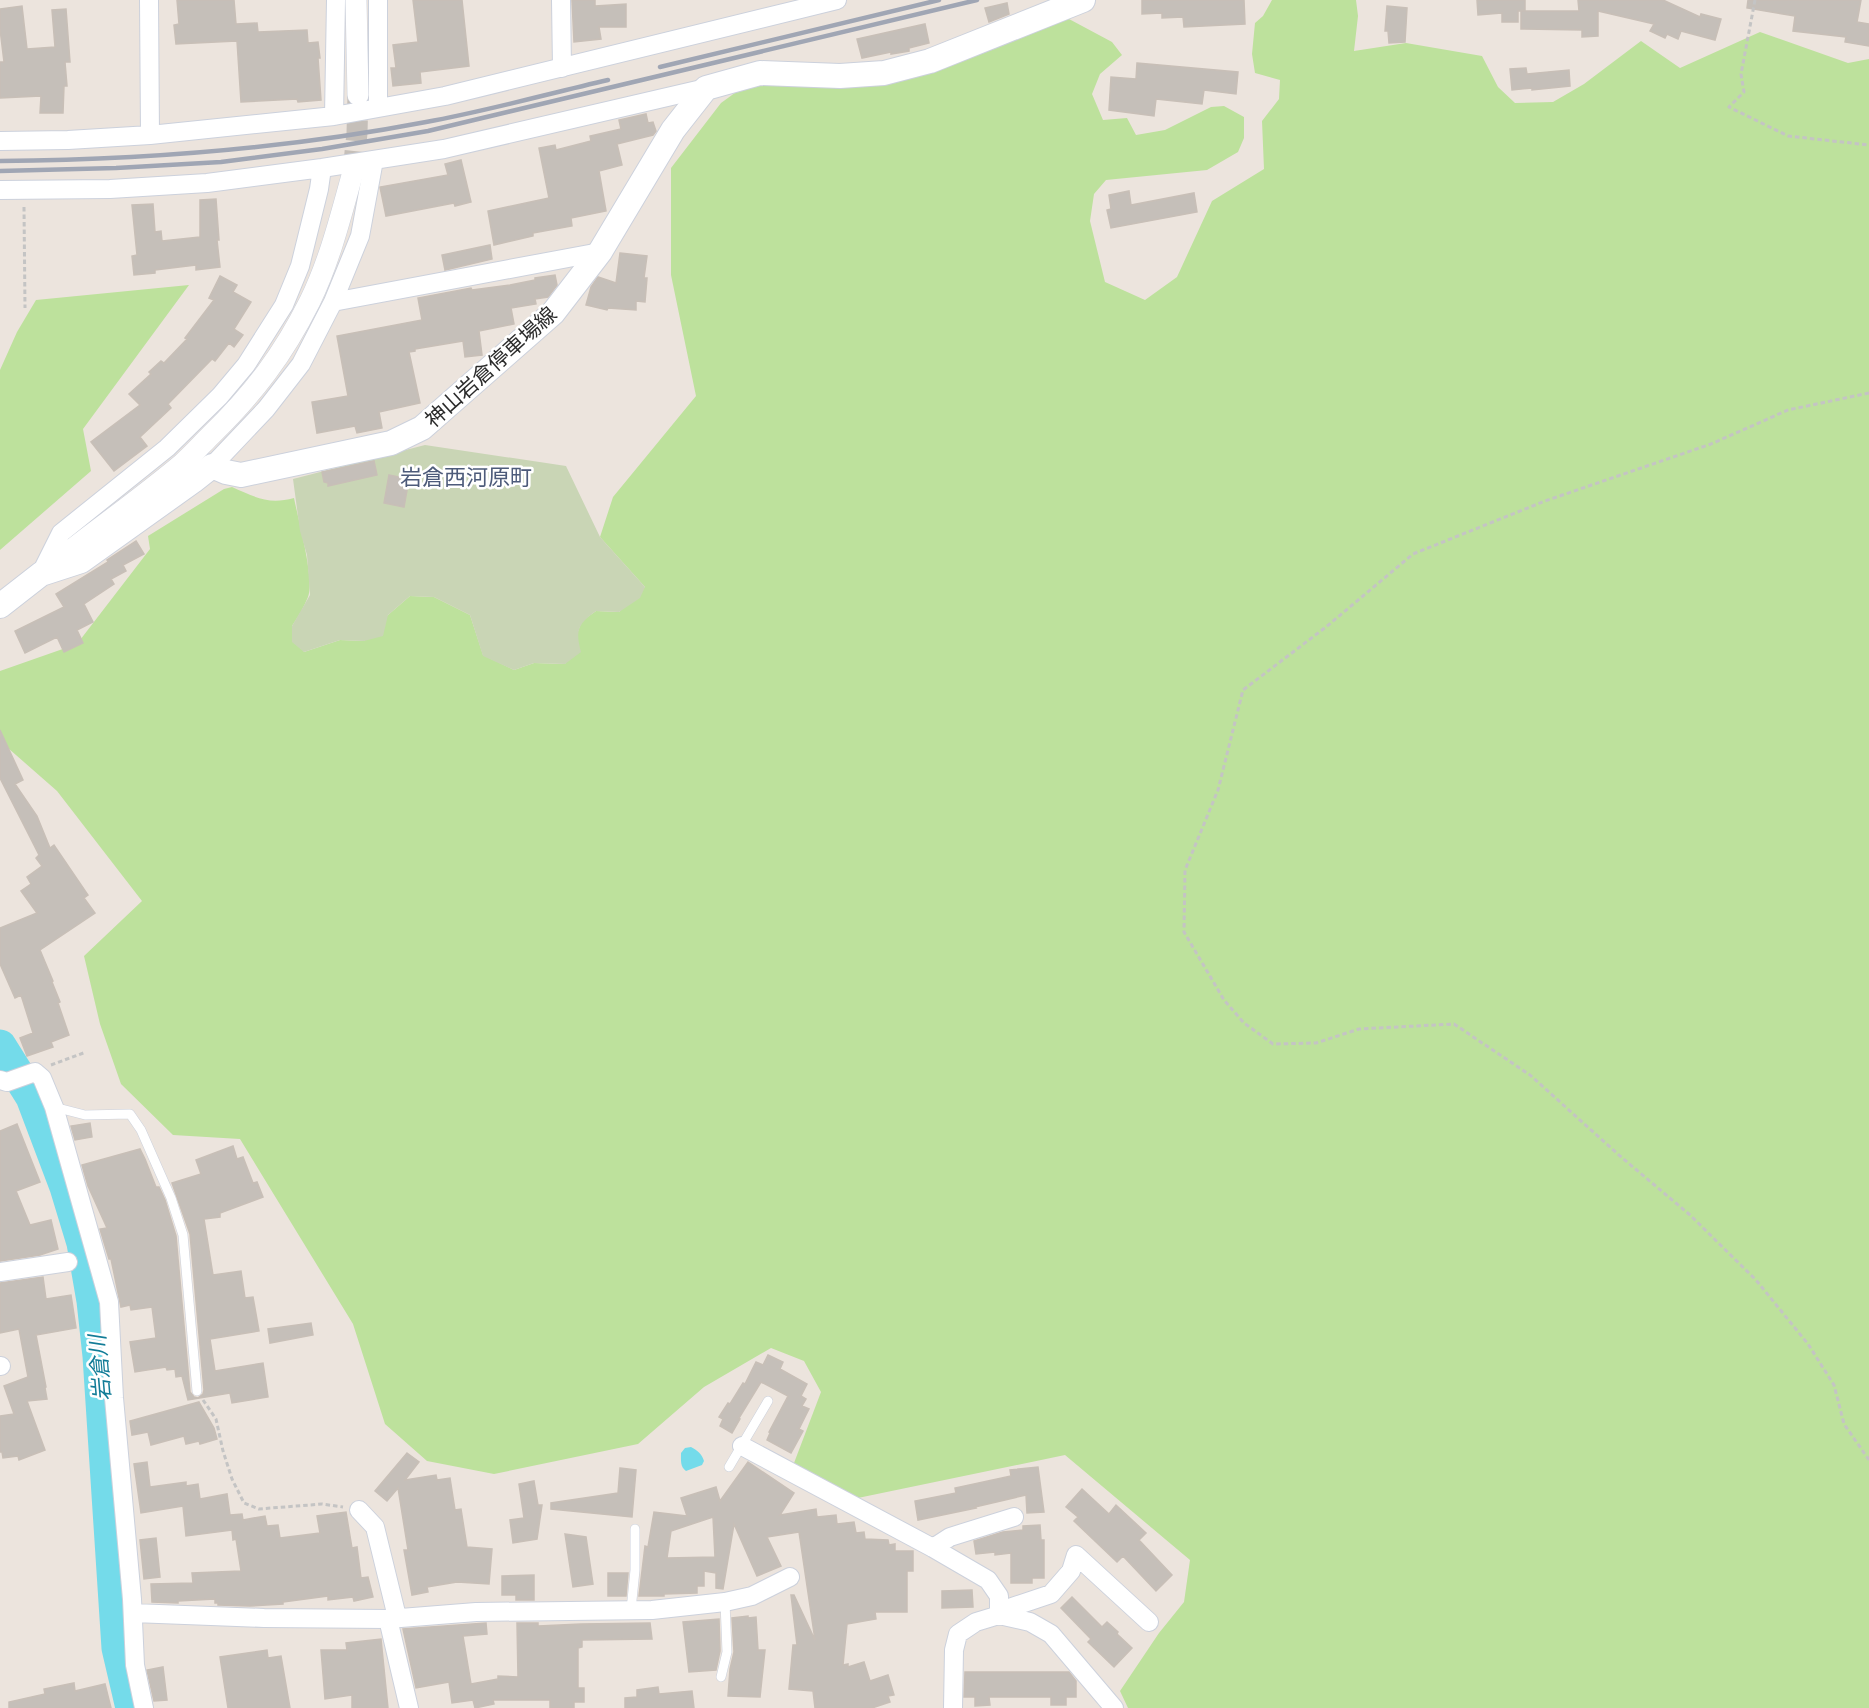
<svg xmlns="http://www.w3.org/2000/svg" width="1869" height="1708" font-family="Commissioner,'Noto Sans JP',sans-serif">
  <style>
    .green { fill: #bde19c }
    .cemetery { fill: #c9d5b5 }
    .water { fill: #74dbea }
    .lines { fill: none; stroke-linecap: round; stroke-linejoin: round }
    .river { stroke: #74dbea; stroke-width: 33 }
    .building { fill: #c5bfb9; stroke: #c8bfb7; stroke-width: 1.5; fill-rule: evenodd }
    .tertiary-tunnel { stroke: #c5bfb9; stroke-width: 21; stroke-dasharray: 21 10; stroke-linecap: butt }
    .service-casing { stroke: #ccd1dc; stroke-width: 10 }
    .minor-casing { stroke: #ccd1dc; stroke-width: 20 }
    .tertiary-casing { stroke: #ccd1dc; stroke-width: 22 }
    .secondary-casing { stroke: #ccd1dc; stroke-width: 26 }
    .path { stroke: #c4c4c4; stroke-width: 3; stroke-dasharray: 4.5 3; stroke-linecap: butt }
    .service { stroke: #fff; stroke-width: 9 }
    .minor { stroke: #fff; stroke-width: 18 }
    .tertiary { stroke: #fff; stroke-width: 21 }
    .secondary { stroke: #fff; stroke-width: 24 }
    .rail { stroke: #a0a6b4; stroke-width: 4.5 }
    .labels { text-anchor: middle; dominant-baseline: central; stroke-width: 5; stroke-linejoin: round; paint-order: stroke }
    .street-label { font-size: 21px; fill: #2b2b2b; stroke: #fff }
    .neighbourhood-label { font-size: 22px; fill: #4d5b7a; stroke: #fff }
    .water-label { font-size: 22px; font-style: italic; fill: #127c97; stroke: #fff }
  </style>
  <rect width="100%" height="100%" fill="#ece4dd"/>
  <path class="green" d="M1272,0H1356L1358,16L1354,51L1406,43L1482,56L1498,87L1515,103L1553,102L1584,84L1641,41L1680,68L1760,32L1848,63L1869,59V1708H1128L1120,1691L1159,1633L1184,1602L1190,1560L1065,1455L853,1499L794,1463L821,1392L804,1361L771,1348L704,1387L638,1444L494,1474L427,1461L385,1424L353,1324L240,1139L173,1135L121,1084L100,1024L84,956L142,901L57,791L0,741V671L77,644L150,549L148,536L224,489L232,487C255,497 268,505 294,498C298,519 315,579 308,597C304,607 298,617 292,626L304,652L340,640L364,641L388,615L410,596L434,597L470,615L483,655L514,670L534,663L565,664L582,621L596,611L619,612L645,587L600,537L613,497L696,396L671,275V168L721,103L743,87L770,82L910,75L1069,19L1112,42L1122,55L1100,74L1092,94L1103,120L1127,118L1136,135L1165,130L1211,107L1224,106L1244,117V138L1238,152L1207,170L1106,180L1094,194L1090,221L1105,282L1145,300L1177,277L1212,201L1264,169L1262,121L1279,99L1280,80L1255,73L1252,54L1255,23L1263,16Z
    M189,285L83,429L91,471L0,550V370L17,332L36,300Z"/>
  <path class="cemetery" d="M425,445L566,466L600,537L645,587L640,598L619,612L596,611C578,624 575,630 581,652L565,664L534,663L514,670L483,656L470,615L434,597L410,596L388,615L383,636L364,641L340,640L304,652L292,642V626L310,595L307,555L300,531L293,479Z"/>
  <path class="water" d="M691,1447C697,1450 702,1454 704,1461L702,1465L686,1471C680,1467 681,1460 681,1453L685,1448Z"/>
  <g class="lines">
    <path class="river" d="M0,1046L32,1097L66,1187L83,1243L93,1301L99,1356L118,1648L132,1708"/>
  </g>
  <path class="building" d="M177,0H234L236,24L257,23L258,32L307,30L308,43L318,42L320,58H318L321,100L298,102L297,99L241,102L237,41L176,44L174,25L179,24Z
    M413,0H462L469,66L420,72L421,83L393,86L391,68H396L393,45L418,42Z
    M572,0H595V6L626,4V27H599L601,39L574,42Z
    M1142,0H1244L1245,24L1184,27L1183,17L1162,18V13L1142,14Z
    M1477,0H1525V10L1518,11V22H1502V13L1478,15Z
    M1578,0H1663L1700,17L1701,14L1721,19L1715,40L1681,31L1678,39L1667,34L1665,38L1650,31L1654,24L1598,11V36L1582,37V30L1521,29V11H1579Z
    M1748,0H1861L1857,22L1869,24V46L1845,42L1846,37L1793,31L1795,16L1747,8Z
    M1007,3L1009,14L989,22L985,8Z
    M22,6L27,49L55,47L52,10L66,9L70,62H65L67,86H64L63,113H40L41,96L0,98V62H4L0,29V9Z
    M1387,6L1407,8L1405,42L1389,43L1388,31H1385Z
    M925,24L929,43L909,48V51L891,54V52L862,58L857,39Z
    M1137,63L1238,72L1236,94L1204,90L1202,104L1156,99L1154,116L1109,110L1111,77L1136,79Z
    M1526,68L1527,74L1569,70L1570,86L1532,90V88L1512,90L1510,69Z
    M646,114L648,123L653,122L656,131L653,135L617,144L622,165L599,171L606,211L571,218L572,226L533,233V236L494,245L488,211L549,198L539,148L555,145L556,150L591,141L590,136L621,129L619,120Z
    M461,160L471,202L455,206L454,203L386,216L380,187L448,175L445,164Z
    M1129,191L1131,205L1194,193L1197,212L1111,228L1107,210L1111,209L1109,195Z
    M216,199L219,240H217L220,267L196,270V265L155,270V273L134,275L132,256L137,255L132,205L153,204L155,232L161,231L162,241L200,237V200Z
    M490,245L492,259L445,270L442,255Z
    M620,253L647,256L644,278H647L645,302L636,301V310L608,308L607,310L586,305L591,287L598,277L616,283Z
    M555,275L557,285L548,297L535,299L536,304L511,308L514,324L479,331L482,355L465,357L463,341L415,349V351L409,352L420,403L379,412L382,428L357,433L355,426L317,433L312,402L348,396L337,336L422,320L418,298L471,288L472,290L510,285L535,280V278Z
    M220,276L237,285L233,292L251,302L234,329L243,335L234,347L229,343L215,361L212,359L168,404L171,408L140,437L147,446L114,471L91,442L140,405L129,394L151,374L149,372L161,361L164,363L187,339L185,338L214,300L209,298Z
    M374,461L377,475L328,486V483L324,482L322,472Z
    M389,475L409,479L404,507L384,503Z
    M136,541L144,554L123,565L126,571L111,579L114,584L84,604L93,622L77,630L83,643L64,652L57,637L25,653L15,631L64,607L56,594L108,562L107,560Z
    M0,730L23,780L15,784L37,816L50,848L54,845L88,895L84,898L95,913L40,950L53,981L52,982L60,1002L58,1003L69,1035L51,1042L53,1047L27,1056L20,1038L33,1033L21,995L15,998L0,964V928L37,913L21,891L31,884L27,877L42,866L36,858L39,855L0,778Z
    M90,1123L92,1137L75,1140L71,1126Z
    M17,1124L40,1182L16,1191L30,1225L51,1220L58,1249L40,1255L0,1261V1131Z
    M233,1146L237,1159L243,1157L253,1183L257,1182L263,1197L220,1213V1217L204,1219L213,1275L241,1271L245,1298L253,1297L259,1331L210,1339L215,1371L263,1363L268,1397L232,1403L230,1393L188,1400L182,1376L176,1377L175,1369L167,1370L166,1367L135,1372L130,1342L156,1338L152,1307L131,1310L130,1305L121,1307L111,1259H109L100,1229L107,1228L88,1186L82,1165L140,1149L145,1159L156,1187H159L165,1200L176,1236L190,1392L194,1397L198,1398L203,1394L204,1390L190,1234L172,1183L201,1174L196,1160Z
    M43,1277L46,1299L71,1295L76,1328L36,1335L46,1387L45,1388L47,1399L27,1401L45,1450L19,1460L18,1456L3,1458L2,1452H0V1416L14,1414L4,1386L28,1377L19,1329L0,1333V1283Z
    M311,1323L313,1335L270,1343L268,1329Z
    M768,1355L783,1362L780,1369L807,1384L801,1396L806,1399L802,1406L809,1409L799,1429L803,1431L791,1453L767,1440L770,1433L769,1432L788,1396L761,1382L739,1418L740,1419L732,1433L720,1426L723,1419L719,1417L728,1403L730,1404L743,1383L745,1384L756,1362L763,1365Z
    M199,1402L214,1428L217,1439L200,1444L199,1441L186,1444L184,1436L151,1445L148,1432L132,1435L130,1421Z
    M407,1453L419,1462L405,1480L436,1475L437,1480L450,1478L455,1510L461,1509L467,1547L492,1549L489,1584L457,1582L427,1587L428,1592L412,1595L404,1550H408L398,1488L387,1501L375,1491Z
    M147,1462L150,1487L186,1482V1486L198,1484L200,1499L227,1494L230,1515L242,1514L243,1520L265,1516L267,1526L278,1525L280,1538L320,1533L317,1516L346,1512L352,1548L357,1547L361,1578L368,1577L373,1597L354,1601L353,1597L328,1600V1596L283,1602V1604L250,1606L218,1605V1603H215V1599L178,1601V1603L152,1602L151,1584L193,1583L192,1573L241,1571L236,1539L233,1540L232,1530L186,1536L183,1506L141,1513L134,1464Z
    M748,1462L794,1493L780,1515L816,1509L817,1517L836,1515L837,1524L854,1522L856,1533L864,1532L865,1539L888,1540L889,1545L895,1544V1551H913V1571H907V1612H875L876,1619L847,1624L843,1665L848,1664V1667L864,1662L870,1681L888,1675L894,1695L888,1696L890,1702L872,1708H815L813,1691L789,1689L793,1645H797L791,1595H794L815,1640L799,1532L767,1537L781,1566L757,1576L734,1524L723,1589L716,1588V1573L704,1571V1586H697V1593L664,1594V1596H639L645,1546L648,1547L654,1512L687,1516L681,1498L716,1487L720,1501ZM713,1517L715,1557L667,1558L671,1531Z
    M1038,1467L1044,1512L1027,1513L1026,1495L975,1507L976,1508L918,1520L915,1501L956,1493L955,1488L1011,1476L1010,1470Z
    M620,1468L636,1470L632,1517L551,1509V1503L618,1493Z
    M534,1481L538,1505H542L537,1539L513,1543L510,1520L524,1518L519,1484Z
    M1082,1489L1109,1514L1116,1505L1146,1533L1139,1540L1172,1575L1156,1591L1123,1556L1117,1562L1074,1521L1078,1517L1066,1507Z
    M1040,1525L1041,1540H1044V1578H1032V1583H1011V1553L995,1555V1552L976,1554L974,1541L1003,1532L1023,1530V1526Z
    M565,1534L586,1537L593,1584L573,1587Z
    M156,1538L160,1577L144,1579L140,1540Z
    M608,1573H628L626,1596H608Z
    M534,1575V1600H516V1595H502V1576Z
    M972,1590L973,1607L942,1608V1591Z
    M1072,1597L1102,1627L1107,1622L1118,1632L1117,1634L1132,1648L1114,1667L1088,1642L1091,1639L1061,1608Z
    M748,1616V1618L756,1617L758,1650H765L760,1697L728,1696L730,1669L734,1652L732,1618Z
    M719,1619L720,1651L716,1670L689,1672L683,1622Z
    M486,1623L487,1634L463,1636L471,1684L498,1679V1676L518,1677L517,1623H538V1626L581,1624L650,1623L652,1639L582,1640V1647L578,1648V1688H584V1702H574V1708H550V1700H493L494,1704L475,1708L473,1700L452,1703L449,1682L416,1688L403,1629Z
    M381,1639L388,1708H352V1695L325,1699L321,1650H347L346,1643Z
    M267,1650L268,1658L281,1656L290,1708H228L220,1657Z
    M163,1667L167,1700L154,1701L147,1670Z
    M965,1672H1069L1076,1681V1697H1066V1705H1051V1697H989L990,1705L975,1706V1697H964Z
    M74,1683L75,1691L105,1684L111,1708H9V1702L45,1694L44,1689Z
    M658,1687L659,1694L692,1691L694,1708H625V1698L637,1697V1690Z"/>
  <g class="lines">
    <path class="tertiary-tunnel" d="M353,172L357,133L358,95"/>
    <g class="service-casing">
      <path id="service" d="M54,1107L85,1115L130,1114L141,1130L171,1198L183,1235L197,1391
        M729,1467L768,1401
        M631,1610L635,1570V1529
        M721,1677L727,1652L725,1602"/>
    </g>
    <g class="minor-casing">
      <path id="minor" d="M149,0L150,135
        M378,0V108
        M561,0L562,68
        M334,116L336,0
        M0,141L68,140L150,135L334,116L445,96L837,0
        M0,190L110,189L207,183L322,168L444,149L706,88
        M333,302L600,252
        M212,466L266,409L301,364L333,302L360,236L374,160
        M41,573L61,533L167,448L220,396L246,365L284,305L300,266L319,189L322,168
        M0,1080L7,1082L35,1072L42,1078L54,1107L109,1302L114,1398L132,1599L135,1665L144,1708
        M0,1272L68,1262
        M0,1366H1
        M742,1446L933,1548L988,1580L999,1596V1615
        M359,1510L375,1527L397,1617
        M933,1548L950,1537L1014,1517
        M133,1613L264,1618L388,1619L476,1612L652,1610L725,1602L752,1596L790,1577
        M999,1615L1009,1608L1051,1594L1071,1571L1076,1555L1149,1622
        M388,1619L409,1708
        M953,1708L954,1650L958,1634L976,1622L999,1615L1030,1622L1051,1634L1114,1708"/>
    </g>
    <g class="tertiary-casing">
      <path id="tertiary" d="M356,0L358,95
        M46,570C90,534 138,501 182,464C192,455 201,445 211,435C254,393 283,355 310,301C330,260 341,215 353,172"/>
    </g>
    <g class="secondary-casing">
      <path id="secondary" d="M0,606L41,574L81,561L193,481L212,466L226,472L241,475L391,443L422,428L553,313L600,252L673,130L706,88L760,73L840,76L884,73L930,61L1083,0"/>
    </g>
    <path class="path" d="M1755,0L1741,74L1744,92L1729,107L1788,136L1869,145
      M24,207L25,308
      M1869,393L1788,410L1711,444L1545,501L1413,554L1326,627L1243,690L1218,790L1185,870L1184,932L1224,1000L1244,1023L1273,1044L1316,1043L1359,1029L1454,1024L1530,1075L1620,1156L1690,1215L1756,1280L1808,1344L1834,1385L1844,1424L1869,1460
      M51,1065L86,1052
      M203,1400L216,1419L223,1451L232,1479L244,1503L259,1509L322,1504L343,1507"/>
    <use href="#service" class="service"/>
    <use href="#minor" class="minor"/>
    <use href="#tertiary" class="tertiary"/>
    <use href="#secondary" class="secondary"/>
    <path class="rail" d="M660,67L939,0
      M0,161C143,160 285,149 426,122C487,111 547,94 608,80
      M0,171L116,168L221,162L322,149L428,131L977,0"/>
  </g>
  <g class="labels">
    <g class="street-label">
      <text transform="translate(490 366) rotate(-42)">神山岩倉停車場線</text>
    </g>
    <g class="neighbourhood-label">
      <text x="466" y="476">岩倉西河原町</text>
    </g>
    <g class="water-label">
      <text transform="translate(99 1368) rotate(-95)">岩倉川</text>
    </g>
  </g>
</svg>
